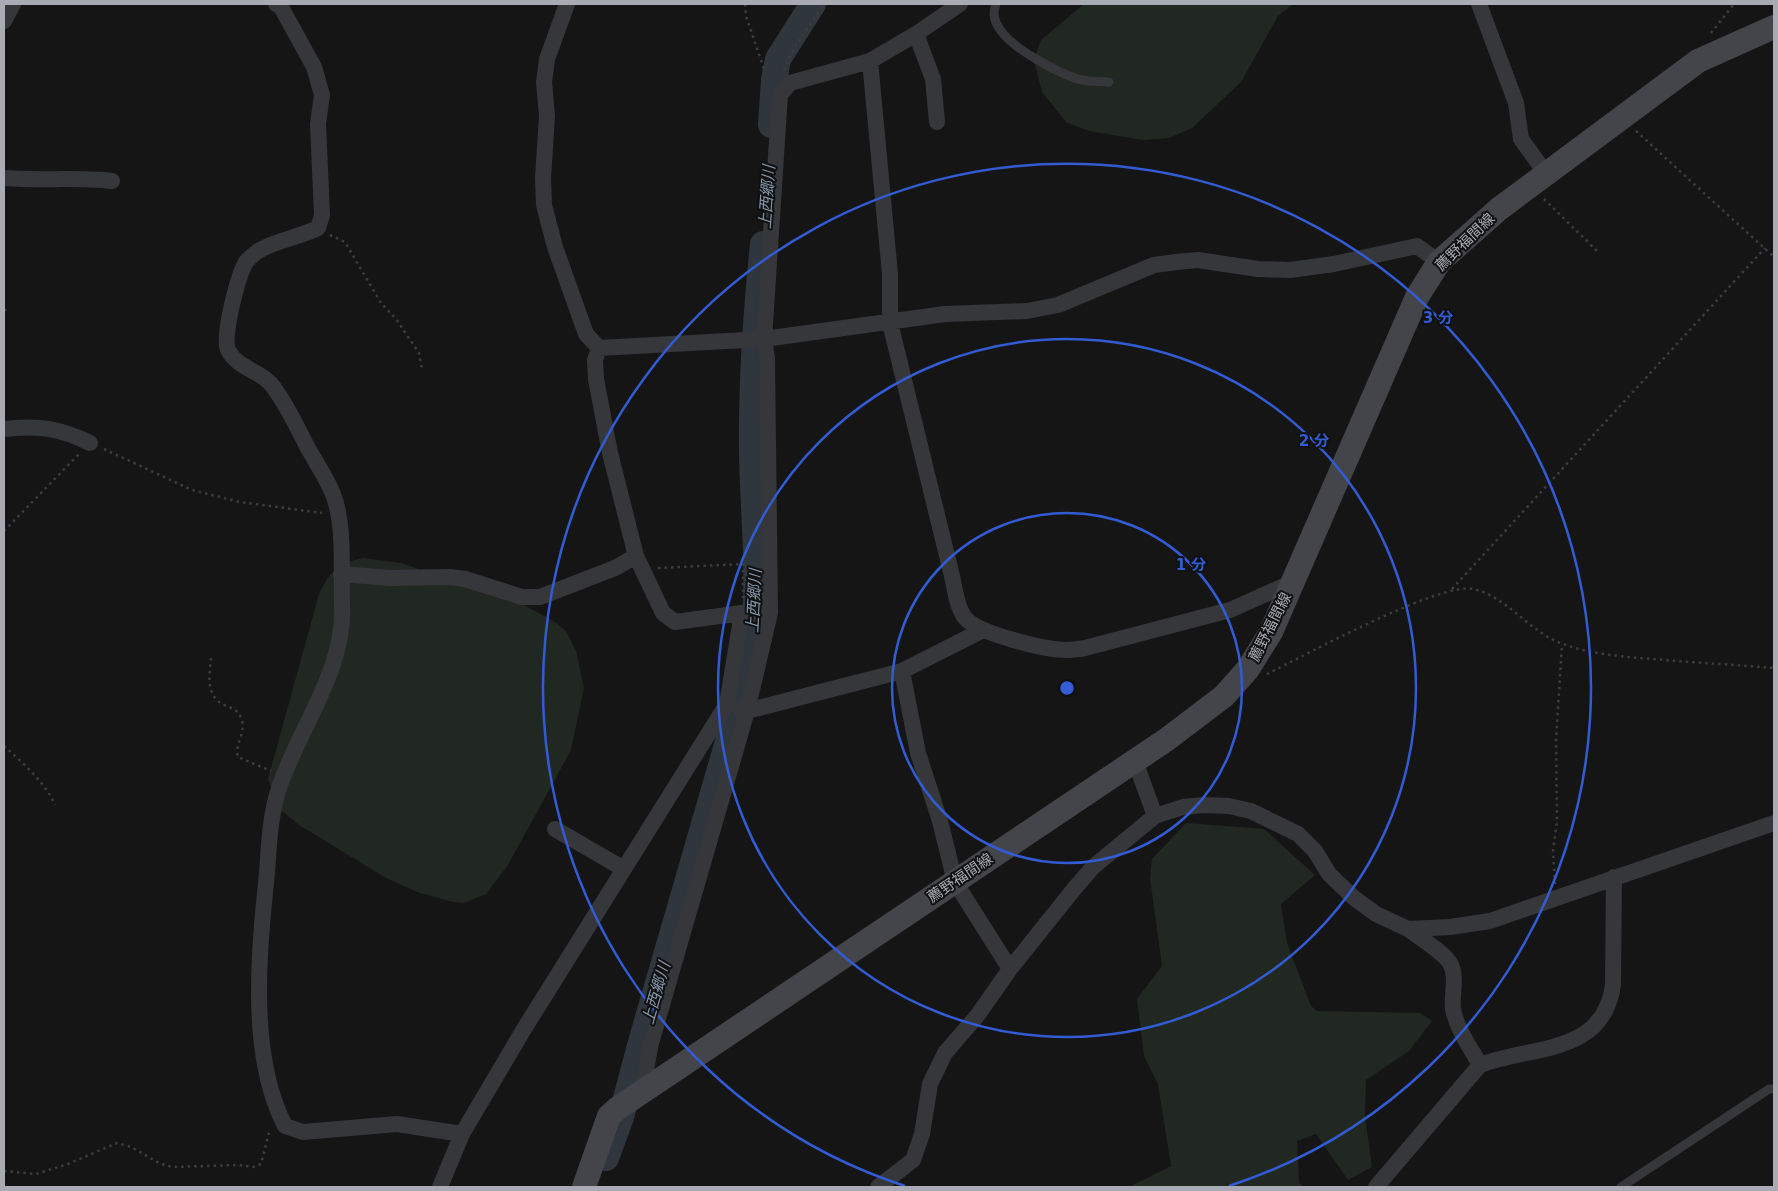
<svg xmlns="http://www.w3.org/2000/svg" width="1778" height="1191" font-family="'DejaVu Sans','Noto Sans JP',sans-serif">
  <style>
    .green { fill: #212822 }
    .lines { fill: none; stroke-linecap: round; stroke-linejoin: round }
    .river { stroke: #2f363d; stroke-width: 26 }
    .path { stroke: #3c3d41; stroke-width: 2.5; stroke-dasharray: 2.5 4; stroke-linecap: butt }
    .service { stroke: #36373a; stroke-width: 9 }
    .minor { stroke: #36373a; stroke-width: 16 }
    .secondary { stroke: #44454a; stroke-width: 24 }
    .ring { fill: none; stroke: #325cd3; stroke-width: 2.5 }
    .labels { text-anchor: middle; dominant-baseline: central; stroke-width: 4; stroke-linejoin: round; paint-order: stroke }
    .street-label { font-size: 15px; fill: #a8abb4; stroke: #101011 }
    .water-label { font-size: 16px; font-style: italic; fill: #8396ab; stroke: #101011 }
    .centre { fill: #325cd3; stroke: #101011; stroke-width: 2.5 }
    .ring-label { font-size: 15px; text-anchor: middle; font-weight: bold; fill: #325cd3; stroke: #101011; stroke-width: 4; stroke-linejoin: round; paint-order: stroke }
  </style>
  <rect width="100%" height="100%" fill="#151516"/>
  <path class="green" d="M1084,4H1293L1278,16L1241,82L1192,128L1169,138L1143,140L1089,131L1066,122L1042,92L1034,59L1041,40Z
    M363,558L401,563L526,606L555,622L566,631L576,651L584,688L571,750L508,865L486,894L464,903L453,902L420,893L386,878L299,825L282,811L276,803L268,779L319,594C332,569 335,565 363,558Z
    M1186,823L1264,829L1315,875L1281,904L1287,943L1311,1006L1317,1011L1420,1013L1432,1021L1409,1051L1366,1080L1365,1116L1372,1167L1348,1180L1316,1134L1297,1141L1299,1183L1304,1187H1129L1171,1166L1158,1084L1144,1056L1137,999L1162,966L1150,878L1152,859Z"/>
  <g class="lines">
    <path class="river" d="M771,125L774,80L778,59L813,4
      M606,1158L621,1117L641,1042L733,724C741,693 751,662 754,631C760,571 753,512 752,452C751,383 756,313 763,244"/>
    <path class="path" d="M745,4L746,16L765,72
      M1711,33L1734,4
      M784,70L791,53L824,4
      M1636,131L1774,257
      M1544,199L1598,252
      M330,235L345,242L381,303L396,319L419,353L422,369
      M4,310H7
      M104,449L192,490L240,502L322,513
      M4,531L80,453
      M658,568L743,564V598
      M1452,589L1765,248
      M211,658C210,672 206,689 217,700C224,708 237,706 241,718C247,732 234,745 238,757L271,771
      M1267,674C1304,656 1439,582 1473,589C1507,596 1530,633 1563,644C1596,656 1631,657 1664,660C1701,663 1738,665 1774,668
      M4,746C23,763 45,782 55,805
      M1555,884L1553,851L1557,821L1556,740L1562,644
      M4,1171L36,1174L68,1164L117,1143L131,1147L159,1163L172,1167L238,1165L253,1167L261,1164L270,1129"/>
    <path class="service" d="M996,4C992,14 995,24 1002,32C1014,49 1061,75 1082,80C1090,82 1100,81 1109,82
      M1621,1187L1769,1089H1774"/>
    <path class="minor" d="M276,4L281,7L314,67L322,95L318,124L322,215L318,228C300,237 270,242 257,252C253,255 248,259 246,262C238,275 222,337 228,350C237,368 260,371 271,384C287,404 297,428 309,450C317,464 327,479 333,494C345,525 341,570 342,604C346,669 299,728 279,788C270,815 269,845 267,873C259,951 248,1054 285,1126L303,1132L397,1124L462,1134
      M567,4L547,59L544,82L547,116L543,178L544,205L555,247L586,334L599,348
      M1479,4L1516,103L1521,139L1547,175
      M4,21L13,4
      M916,34L933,79L937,122
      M870,61L890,274V323L952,576C955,589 957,610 967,620C982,634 1045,650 1066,650C1072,650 1079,649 1085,648L1230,610L1293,582
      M4,178C40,181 76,177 112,181
      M599,348L764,339L945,314L1027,311L1058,305L1154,265L1176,262L1198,260L1258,269L1290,270L1334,264L1417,246L1439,262
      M599,348L595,360L596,379L610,453L636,556L663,613L675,622L742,613H770
      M4,429C37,425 60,428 90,443
      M341,574L390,578L450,577L465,579L522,597H540L615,568L636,556
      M902,671L918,753L940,821L955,882L1010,969
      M740,709L747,711L902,671L983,630
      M1135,761L1155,816
      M555,829L624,869
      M1408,929C1421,939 1441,950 1450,963C1458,977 1451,995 1453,1009C1457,1029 1470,1047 1480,1065
      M642,1091L651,1043L747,711L770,613L767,358L764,339L780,95L790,83L870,61L916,34L960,4
      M440,1187L462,1134L524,1029L727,704L742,613
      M878,1187L913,1160L922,1134L930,1084L945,1053L977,1016L1010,969L1074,889L1093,867L1155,816L1183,807L1204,805L1229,806L1251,811L1298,834L1315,851L1329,874L1354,898L1376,914L1408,929L1450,927L1490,921L1774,823
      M1376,1187L1480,1065C1532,1045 1603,1056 1613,985L1614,877"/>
    <path class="secondary" d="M584,1187L609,1116L618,1108L1166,740L1224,696L1248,669L1271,632L1417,297L1439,262L1499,209L1698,61L1774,27"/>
  </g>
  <g class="ring">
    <circle cx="1067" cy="688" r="175"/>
    <circle cx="1067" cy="688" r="349"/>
    <path d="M905 1186A524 524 0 1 1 1229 1186"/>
  </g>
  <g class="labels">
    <g class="street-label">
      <text transform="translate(1465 242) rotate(-44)">薦野福間線</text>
      <text transform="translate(1270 627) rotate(-63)">薦野福間線</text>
      <text transform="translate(960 878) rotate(-34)">薦野福間線</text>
    </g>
    <g class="water-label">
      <text transform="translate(767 197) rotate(-86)">上西郷川</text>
      <text transform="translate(754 601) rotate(-87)">上西郷川</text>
      <text transform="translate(656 993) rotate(-74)">上西郷川</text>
    </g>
  </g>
  <circle cx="1067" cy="688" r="8" class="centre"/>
  <g class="ring-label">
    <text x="1438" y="323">3 分</text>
    <text x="1314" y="446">2 分</text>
    <text x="1191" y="570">1 分</text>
  </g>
  <rect width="1778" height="1191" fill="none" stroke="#a8abb4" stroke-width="10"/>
</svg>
